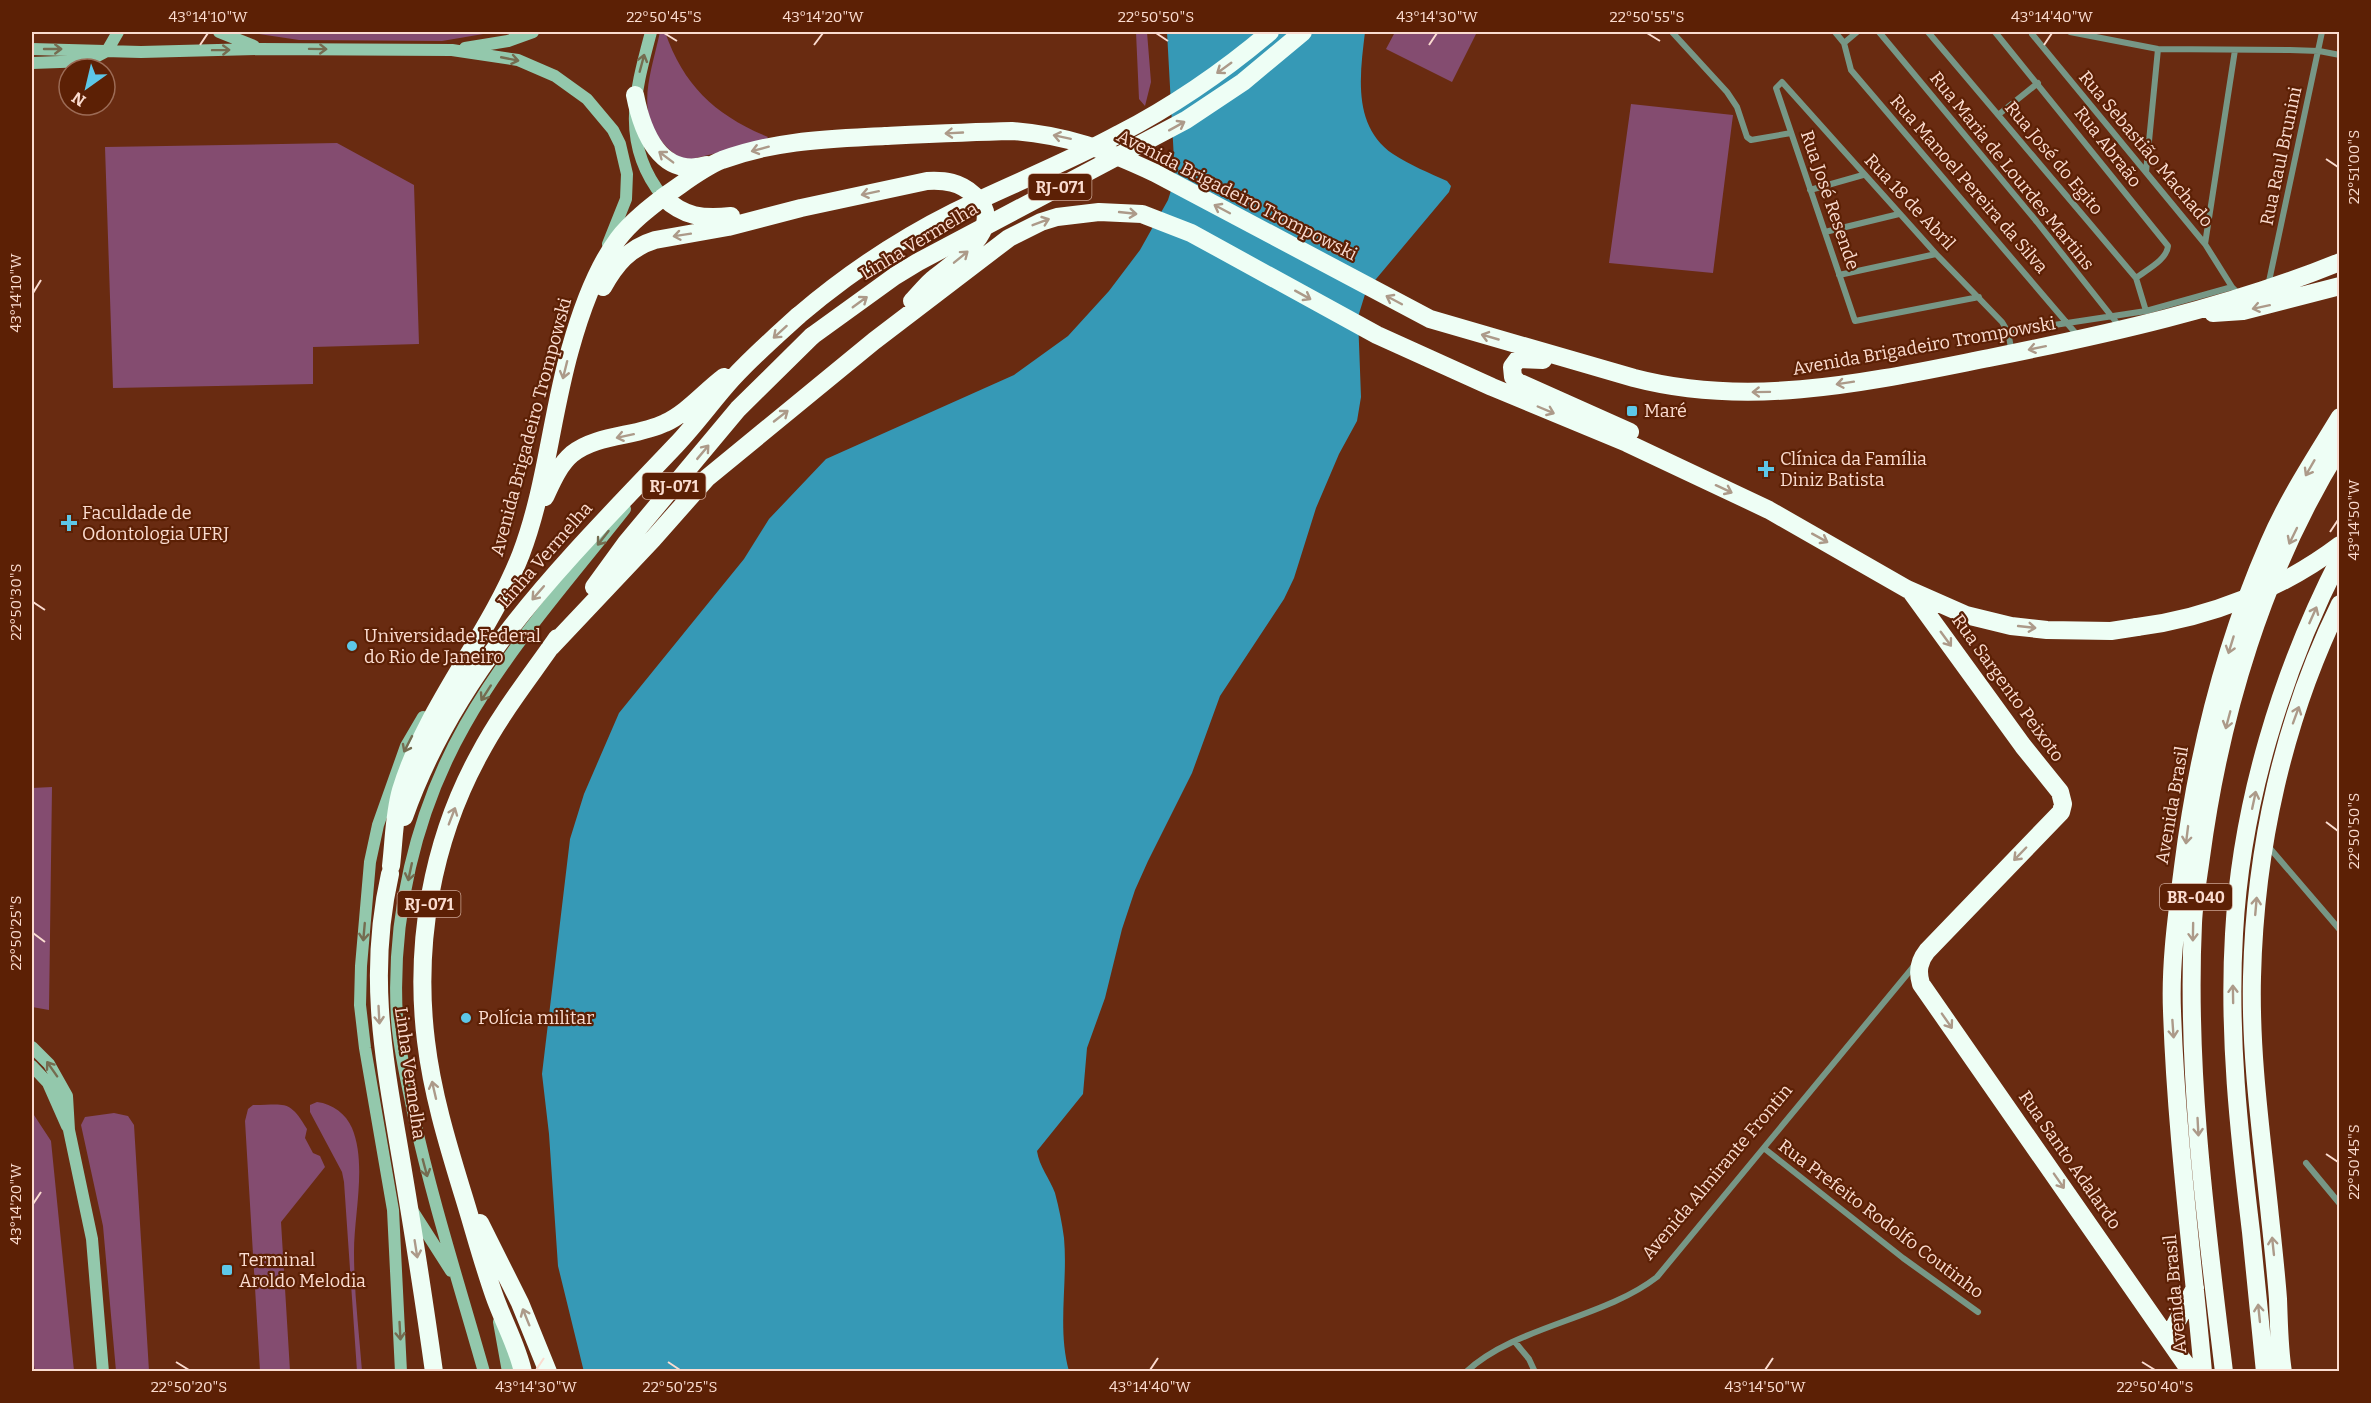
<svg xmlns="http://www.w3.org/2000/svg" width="2371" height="1403" font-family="Bitter,serif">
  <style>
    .green { fill: #844c70 }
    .water { fill: #3699b6 }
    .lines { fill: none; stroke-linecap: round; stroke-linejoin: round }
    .street { stroke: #779786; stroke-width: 6 }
    .secondary { stroke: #93c8ac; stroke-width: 12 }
    .highway { stroke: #eefef5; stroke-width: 18 }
    .highway-bridge { stroke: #eefef5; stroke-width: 18 }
    .oneway { stroke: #756c50 }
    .oneway2 { stroke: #ac9a89 }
    .ticks { fill: none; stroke: #fbdcd0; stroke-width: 2 }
    .poi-dot { fill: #5dc7e8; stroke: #5c2005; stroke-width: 2 }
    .labels { text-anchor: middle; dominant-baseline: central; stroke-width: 4.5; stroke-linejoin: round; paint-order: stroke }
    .shield { fill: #5c2005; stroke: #cba493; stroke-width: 1.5 }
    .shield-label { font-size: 16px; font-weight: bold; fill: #fbdcd0 }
    .street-label { font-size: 18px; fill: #fbdcd0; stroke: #5c2005 }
    .poi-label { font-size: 18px; fill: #fbdcd0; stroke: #5c2005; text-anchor: start }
    .neatline { fill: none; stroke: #fbdcd0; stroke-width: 2 }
    .ticks-label { font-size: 15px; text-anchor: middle; fill: #fbdcd0 }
  </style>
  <rect width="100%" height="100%" fill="#692b11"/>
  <path class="green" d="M246,32H495L442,41L299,40Z
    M660,32H665C684,86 715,115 768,137L765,141L684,161C630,124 648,86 660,32Z
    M1136,32H1147L1151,82L1145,106L1139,99Z
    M1395,32H1477L1452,82L1386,49Z
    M1631,104L1733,115L1713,273L1609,263Z
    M337,143L414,185L419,344L313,347V384L113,388L105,147Z
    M52,787L49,1010L32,1007V788Z
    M317,1102C333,1104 346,1114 352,1128C367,1164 354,1214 354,1252C354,1292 359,1332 362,1371H357L344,1182L342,1172L310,1112V1105Z
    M253,1105C286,1105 289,1099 307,1129L305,1138L313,1153L320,1156L325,1167L281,1222L290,1371H260L245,1121L248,1109Z
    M32,1112L51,1141L74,1371H35L32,1353Z
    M114,1113L128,1116L134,1125L149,1371H116L103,1226L81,1125L85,1117Z"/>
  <path class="water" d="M1167,32H1365C1360,74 1352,126 1393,154C1410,165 1429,173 1447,181L1451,186L1449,192L1366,291L1358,317L1361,397L1357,421L1339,454L1316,508L1294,578L1284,599L1220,696L1192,773L1148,861L1135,890L1122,929L1105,998L1087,1048L1083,1094L1037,1151C1039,1166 1050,1179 1055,1193C1059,1208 1062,1223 1064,1238C1068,1282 1057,1328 1069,1371L584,1372L558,1266L549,1134L542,1074L570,839L584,794L619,713L744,559L769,519L826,459L1014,375L1068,336L1109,291L1140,250L1168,200L1175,178Z"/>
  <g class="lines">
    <path class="street" d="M1672,32L1727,92L1737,107L1747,137L1751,140L1791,133
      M1835,32L1844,43L1851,70L2078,336
      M1879,32L2037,222L2120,327
      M1928,32L2136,278L2146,311
      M1995,32L2168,246C2167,260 2146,270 2136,278
      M2070,32L2158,49L2290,50L2319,51L2340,55
      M2032,34L2205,244L2232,287
      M1844,43L1857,32
      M1998,115L2038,83
      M2146,172L2158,49
      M1810,190L1863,175
      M1825,232L1899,214
      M2205,244L2235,50
      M1839,275L1936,254
      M2268,286L2322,32
      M1979,297L1855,321L1776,88L1782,82L1936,254L2002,322L2008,332L2012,353
      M2008,332L2146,311L2232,287L2235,290
      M2268,846L2340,930
      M1765,1149L1903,1258L1978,1312
      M2306,1163L2340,1204
      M1515,1342L1529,1359L1535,1372
      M1466,1372C1515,1326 1603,1319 1657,1277L1914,966"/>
    <path class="secondary" d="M219,32L254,46
      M651,32C635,92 620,144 663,197
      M465,48L508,41L533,32
      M32,49L141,52L259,49L452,50L518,60L555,76L587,99L613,130L620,144L627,174L626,199L608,244
      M32,63L88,61L107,51L118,32
      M32,1047L49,1064L67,1096L69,1130L92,1239L103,1372
      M32,1066L48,1083L67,1126
      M412,1210L451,1271
      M499,1322L508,1372
      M401,1372L393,1210L365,1048L360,1005L361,966L370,862L378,825L406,746L423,717
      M484,1372C460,1287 433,1203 414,1117C408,1085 399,1052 397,1019C391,918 415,813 465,725C509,647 570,579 625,509"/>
    <path class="highway" d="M635,95C642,131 660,179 707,165
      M663,197C684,217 703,219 731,216
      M603,287C616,264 629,248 655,240L728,227L801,208L927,181C945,180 960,182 974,195C1010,227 954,262 932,280C925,286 919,294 912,301
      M2213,313L2243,311L2340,286
      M1543,360L1518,359L1512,367L1513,377L1518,382L1630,432
      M545,497C552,482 559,465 572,454C597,434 636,437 665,423C687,413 704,392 724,377
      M594,587L626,543L738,409L812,336
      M1912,593L2023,746L2060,792L2063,804L2061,812L1927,951C1919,961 1917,971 1921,984L2191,1372
      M551,647L653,539L707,478L874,341L1009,238L1041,222L1057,217L1099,212L1142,214L1191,233L1377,335L1492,387L1627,443L1769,510L1907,589L1966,615L2011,626L2047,630L2111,631L2137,627
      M404,817C458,664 568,559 676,445C696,424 713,400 732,379C753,356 776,336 798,316
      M391,866C394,841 394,814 401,790C427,705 489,636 521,554C546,488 551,417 570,350C580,314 595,270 618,239C631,222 649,208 666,195C684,183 702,168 722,160C776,140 830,139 885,136C928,134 970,132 1012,131C1067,135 1106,150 1155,173L1430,319L1634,378C1752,409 1873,381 1989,358C2108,334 2227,308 2340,262
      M480,1223L520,1303L548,1372
      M2168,1338L2195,1288
      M523,1372C517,1345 503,1321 494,1295C482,1261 473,1226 462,1191C447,1142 432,1092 426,1041C414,944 432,841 479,755C501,713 530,677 557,638
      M2203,1372C2192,1252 2176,1131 2172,1011C2170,963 2177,915 2183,867C2197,756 2224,646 2269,543C2288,499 2315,458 2340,417
      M2224,1372C2206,1223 2186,1073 2193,923C2194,901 2198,879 2201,857C2220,715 2263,570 2340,447
      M2265,1372C2260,1325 2256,1278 2251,1232C2239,1133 2228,1034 2234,934C2241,805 2281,673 2340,558
      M2283,1372C2279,1348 2279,1323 2278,1299C2276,1272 2273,1245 2270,1217C2262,1138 2250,1057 2252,977C2255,849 2283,720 2340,604"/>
    <path class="highway-bridge" d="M798,316C846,275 898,240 954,212C1009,185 1066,163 1119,134C1173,106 1224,71 1270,32
      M812,336L895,276L918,262L1186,120L1243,82L1303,32
      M2137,627C2209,618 2282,589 2340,545
      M390,874C367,975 384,1059 401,1159C413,1230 424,1300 434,1372"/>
  </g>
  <defs><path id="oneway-shaft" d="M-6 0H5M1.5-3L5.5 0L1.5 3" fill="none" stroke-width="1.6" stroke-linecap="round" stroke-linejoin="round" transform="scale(1.5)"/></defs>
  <g class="oneway">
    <use href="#oneway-shaft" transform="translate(53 49)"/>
    <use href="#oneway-shaft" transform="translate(318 49) rotate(1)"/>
    <use href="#oneway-shaft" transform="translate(221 50) rotate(-1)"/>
    <use href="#oneway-shaft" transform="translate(510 59) rotate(11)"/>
    <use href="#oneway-shaft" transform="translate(642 63) rotate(-75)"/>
    <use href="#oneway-shaft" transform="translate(603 538) rotate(128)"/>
    <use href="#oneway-shaft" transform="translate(486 693) rotate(123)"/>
    <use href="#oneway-shaft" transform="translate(408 744) rotate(117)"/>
    <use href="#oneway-shaft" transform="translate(410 872) rotate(102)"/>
    <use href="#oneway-shaft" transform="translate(364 932) rotate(95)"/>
    <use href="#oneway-shaft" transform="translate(52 1069) rotate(-125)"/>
    <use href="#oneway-shaft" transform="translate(425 1168) rotate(75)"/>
    <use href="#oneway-shaft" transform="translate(400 1331) rotate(87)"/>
  </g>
  <g class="oneway2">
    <use href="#oneway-shaft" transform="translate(1224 68) rotate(144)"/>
    <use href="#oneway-shaft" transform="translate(1177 126) rotate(-29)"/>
    <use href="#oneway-shaft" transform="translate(954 133) rotate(177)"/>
    <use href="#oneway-shaft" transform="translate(1062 137) rotate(-168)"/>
    <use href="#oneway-shaft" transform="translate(760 149) rotate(165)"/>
    <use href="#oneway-shaft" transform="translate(666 157) rotate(-143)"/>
    <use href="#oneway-shaft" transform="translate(870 193) rotate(168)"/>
    <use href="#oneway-shaft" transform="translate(1222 209) rotate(-152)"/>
    <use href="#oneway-shaft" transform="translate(1128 213) rotate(6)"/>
    <use href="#oneway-shaft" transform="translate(1041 222) rotate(-21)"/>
    <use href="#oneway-shaft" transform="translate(682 235) rotate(171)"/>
    <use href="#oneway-shaft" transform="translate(961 257) rotate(-39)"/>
    <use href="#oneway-shaft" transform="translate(1303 295) rotate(29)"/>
    <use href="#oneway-shaft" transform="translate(1394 300) rotate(-152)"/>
    <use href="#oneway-shaft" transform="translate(860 302) rotate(-36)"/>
    <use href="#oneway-shaft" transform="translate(2261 307) rotate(168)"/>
    <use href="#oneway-shaft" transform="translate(780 332) rotate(138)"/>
    <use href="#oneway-shaft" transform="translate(1490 337) rotate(-164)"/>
    <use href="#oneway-shaft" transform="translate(2037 348) rotate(168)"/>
    <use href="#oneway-shaft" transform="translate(565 370) rotate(104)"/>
    <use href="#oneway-shaft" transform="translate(1845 383) rotate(171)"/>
    <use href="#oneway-shaft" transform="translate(1761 392) rotate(179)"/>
    <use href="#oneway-shaft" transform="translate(1546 410) rotate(23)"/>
    <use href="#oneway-shaft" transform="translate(781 416) rotate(-38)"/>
    <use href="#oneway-shaft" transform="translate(625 436) rotate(168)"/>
    <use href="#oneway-shaft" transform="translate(703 452) rotate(-50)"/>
    <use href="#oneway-shaft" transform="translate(2310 468) rotate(120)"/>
    <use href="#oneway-shaft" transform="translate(1724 489) rotate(25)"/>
    <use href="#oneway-shaft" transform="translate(2293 536) rotate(116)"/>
    <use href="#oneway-shaft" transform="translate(1820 538) rotate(29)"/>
    <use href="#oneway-shaft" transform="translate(538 593) rotate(131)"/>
    <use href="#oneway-shaft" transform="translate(2313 615) rotate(-66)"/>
    <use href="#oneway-shaft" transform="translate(2027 627) rotate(6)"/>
    <use href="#oneway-shaft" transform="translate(1946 639) rotate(54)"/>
    <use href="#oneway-shaft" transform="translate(2231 645) rotate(107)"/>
    <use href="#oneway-shaft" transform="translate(2296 715) rotate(-70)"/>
    <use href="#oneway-shaft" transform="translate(2228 720) rotate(105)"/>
    <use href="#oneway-shaft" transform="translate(2254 800) rotate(-78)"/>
    <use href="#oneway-shaft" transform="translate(452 816) rotate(-69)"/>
    <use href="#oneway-shaft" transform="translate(2187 835) rotate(97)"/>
    <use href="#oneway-shaft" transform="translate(2020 854) rotate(134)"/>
    <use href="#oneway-shaft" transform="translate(2256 906) rotate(-85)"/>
    <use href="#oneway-shaft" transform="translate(2193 932) rotate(91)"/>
    <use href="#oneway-shaft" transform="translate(2233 994) rotate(-91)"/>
    <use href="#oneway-shaft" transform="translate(379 1015) rotate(87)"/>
    <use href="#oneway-shaft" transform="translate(1947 1021) rotate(55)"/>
    <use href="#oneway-shaft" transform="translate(2173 1029) rotate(86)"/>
    <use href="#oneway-shaft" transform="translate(434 1090) rotate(-103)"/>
    <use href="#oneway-shaft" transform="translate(2198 1127) rotate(87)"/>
    <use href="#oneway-shaft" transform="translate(2059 1181) rotate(55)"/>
    <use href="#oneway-shaft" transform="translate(2273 1246) rotate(-96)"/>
    <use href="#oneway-shaft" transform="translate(416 1249) rotate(81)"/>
    <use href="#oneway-shaft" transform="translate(2259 1313) rotate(-96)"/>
    <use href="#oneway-shaft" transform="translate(526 1317) rotate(-112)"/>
  </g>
  <path class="ticks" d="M664,33L677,41M1156,33L1168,41M1647,33L1660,41M200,45L208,33M814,45L823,33M1429,45L1437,33M2044,45L2052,33M2326,159L2338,167M33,293L41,280M2330,532L2338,520M33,602L45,610M2326,822L2338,831M33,933L45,942M2326,1154L2338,1162M33,1204L41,1192M176,1362L189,1370M668,1362L680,1370M2142,1362L2155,1370M536,1370L544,1358M1150,1370L1158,1358M1765,1370L1773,1358"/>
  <g class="poi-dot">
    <rect x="1626" y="405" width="12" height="12" rx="3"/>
    <path d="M1763 460h6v6h6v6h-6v6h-6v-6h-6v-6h6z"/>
    <path d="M66 514h6v6h6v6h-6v6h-6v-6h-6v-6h6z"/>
    <circle cx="352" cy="646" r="6"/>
    <circle cx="466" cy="1018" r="6"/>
    <rect x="221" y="1264" width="12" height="12" rx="3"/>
  </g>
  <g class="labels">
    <g class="shield">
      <rect x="1028.5" y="174" width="63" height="26" rx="4.5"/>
      <rect x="642.5" y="473" width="63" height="26" rx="4.5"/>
      <rect x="2160" y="884" width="72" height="26" rx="4.5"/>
      <rect x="397.5" y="891" width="63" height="26" rx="4.5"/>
    </g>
    <g class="shield-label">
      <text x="1060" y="187">RJ-071</text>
      <text x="674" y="486">RJ-071</text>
      <text x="2196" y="897">BR-040</text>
      <text x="429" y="904">RJ-071</text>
    </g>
    <g class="street-label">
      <text transform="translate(2108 147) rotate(52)">Rua Abraão</text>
      <text transform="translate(2146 149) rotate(50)">Rua Sebastião Machado</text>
      <text transform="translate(2281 156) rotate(-78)">Rua Raul Brunini</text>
      <text transform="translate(2054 158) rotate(50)">Rua José do Egito</text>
      <text transform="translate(2012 171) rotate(51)">Rua Maria de Lourdes Martins</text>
      <text transform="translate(1969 184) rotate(49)">Rua Manoel Pereira da Silva</text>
      <text transform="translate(1237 195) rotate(27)">Avenida Brigadeiro Trompowski</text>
      <text transform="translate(1830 200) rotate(71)">Rua José Resende</text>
      <text transform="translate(1910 202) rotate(47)">Rua 18 de Abril</text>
      <text transform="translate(919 241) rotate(-31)">Linha Vermelha</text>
      <text transform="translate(1924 346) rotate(-10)">Avenida Brigadeiro Trompowski</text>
      <text transform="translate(531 427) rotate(-75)">Avenida Brigadeiro Trompowski</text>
      <text transform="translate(545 555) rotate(-49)">Linha Vermelha</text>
      <text transform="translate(2008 688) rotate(54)">Rua Sargento Peixoto</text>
      <text transform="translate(2172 805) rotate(-80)">Avenida Brasil</text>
      <text transform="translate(410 1073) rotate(82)">Linha Vermelha</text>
      <text transform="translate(2070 1160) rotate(55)">Rua Santo Adalardo</text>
      <text transform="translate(1717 1172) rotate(-50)">Avenida Almirante Frontin</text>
      <text transform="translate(1881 1219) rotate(37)">Rua Prefeito Rodolfo Coutinho</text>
      <text transform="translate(2175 1294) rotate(-95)">Avenida Brasil</text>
    </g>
    <g class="poi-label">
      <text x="1644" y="411">Maré</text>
      <text x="1780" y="459">Clínica da Família<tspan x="1780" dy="21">Diniz Batista</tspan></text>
      <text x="82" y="513">Faculdade de<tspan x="82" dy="21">Odontologia UFRJ</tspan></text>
      <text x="364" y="636">Universidade Federal<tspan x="364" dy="21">do Rio de Janeiro</tspan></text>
      <text x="478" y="1018">Polícia militar</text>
      <text x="239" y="1260">Terminal<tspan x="239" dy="21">Aroldo Melodia</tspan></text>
    </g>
  </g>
  <rect width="2371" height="1403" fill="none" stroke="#5c2005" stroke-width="66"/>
  <g transform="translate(87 87) rotate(214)"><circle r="28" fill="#5c2005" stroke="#9c6b56" stroke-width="1.5"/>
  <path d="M0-4.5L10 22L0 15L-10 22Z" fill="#5dc7e8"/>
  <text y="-9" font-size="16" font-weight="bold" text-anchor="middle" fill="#fbdcd0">N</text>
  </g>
  <rect x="33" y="33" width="2305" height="1337" class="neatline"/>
  <g class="ticks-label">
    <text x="208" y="22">43°14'10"W</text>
    <text x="664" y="22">22°50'45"S</text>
    <text x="823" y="22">43°14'20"W</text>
    <text x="1156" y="22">22°50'50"S</text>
    <text x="1437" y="22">43°14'30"W</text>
    <text x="1647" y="22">22°50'55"S</text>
    <text x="2052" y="22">43°14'40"W</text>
    <text transform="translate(2354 167) rotate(-90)" y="5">22°51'00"S</text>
    <text transform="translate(16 293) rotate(-90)" y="5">43°14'10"W</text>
    <text transform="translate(2354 520) rotate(-90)" y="5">43°14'50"W</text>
    <text transform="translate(16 602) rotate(-90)" y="5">22°50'30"S</text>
    <text transform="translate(2354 831) rotate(-90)" y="5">22°50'50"S</text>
    <text transform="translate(16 933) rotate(-90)" y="5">22°50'25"S</text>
    <text transform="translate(2354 1162) rotate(-90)" y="5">22°50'45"S</text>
    <text transform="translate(16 1204) rotate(-90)" y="5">43°14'20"W</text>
    <text x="189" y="1392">22°50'20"S</text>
    <text x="536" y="1392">43°14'30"W</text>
    <text x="680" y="1392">22°50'25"S</text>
    <text x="1150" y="1392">43°14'40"W</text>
    <text x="1765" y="1392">43°14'50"W</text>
    <text x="2155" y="1392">22°50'40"S</text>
  </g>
</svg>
